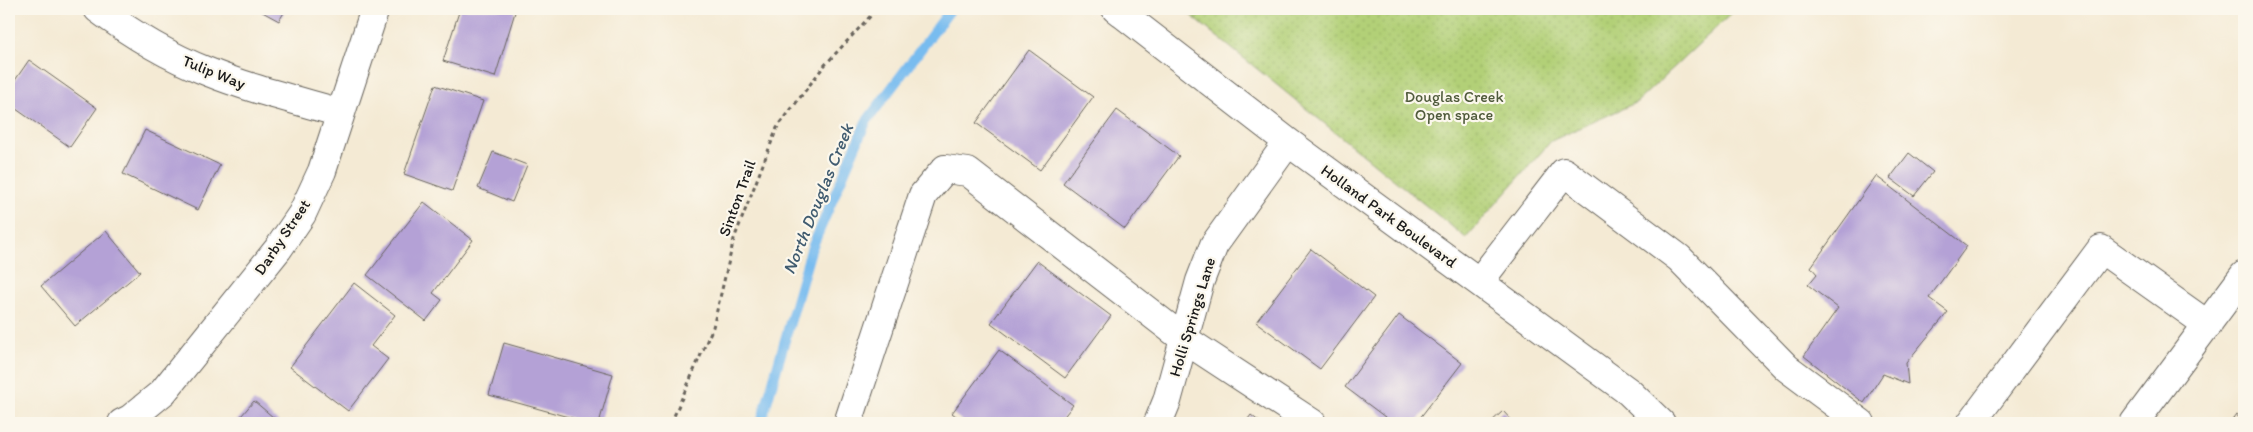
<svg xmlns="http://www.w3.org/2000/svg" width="2253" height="432" font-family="Itim,sans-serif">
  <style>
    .park { fill: url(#park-dots); stroke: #67764a }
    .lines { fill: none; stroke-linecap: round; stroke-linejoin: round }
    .stream { stroke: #78bcef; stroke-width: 10 }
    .building { fill: #b4a1d6 }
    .minor-casing { stroke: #68645c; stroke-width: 30 }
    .path { stroke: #68645c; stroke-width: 3; stroke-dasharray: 4 4; stroke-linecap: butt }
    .minor { stroke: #fff; stroke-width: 28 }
    .labels { text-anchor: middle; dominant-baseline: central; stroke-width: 4.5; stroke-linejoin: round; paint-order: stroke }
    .street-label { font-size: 16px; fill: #1c1c1c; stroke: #fbf7ec }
    .park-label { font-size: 16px; fill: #505b3c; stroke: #fbf7ec }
    .water-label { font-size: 18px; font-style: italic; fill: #415c70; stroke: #fbf7ec }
  </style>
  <defs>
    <pattern id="park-dots" width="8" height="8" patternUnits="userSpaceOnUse" patternTransform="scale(1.25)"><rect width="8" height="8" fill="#b2d077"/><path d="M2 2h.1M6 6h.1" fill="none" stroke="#98b266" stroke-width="1.8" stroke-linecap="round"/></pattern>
  </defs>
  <rect width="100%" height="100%" fill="#fbf7ec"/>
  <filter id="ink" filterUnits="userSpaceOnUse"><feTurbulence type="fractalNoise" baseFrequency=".02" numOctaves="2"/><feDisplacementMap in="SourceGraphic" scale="10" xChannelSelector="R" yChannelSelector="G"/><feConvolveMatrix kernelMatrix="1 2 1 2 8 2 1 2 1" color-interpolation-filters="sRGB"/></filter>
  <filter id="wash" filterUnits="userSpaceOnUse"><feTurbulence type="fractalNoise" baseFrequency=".0096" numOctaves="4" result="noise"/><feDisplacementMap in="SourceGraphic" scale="20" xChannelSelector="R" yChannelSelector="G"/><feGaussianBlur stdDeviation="1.12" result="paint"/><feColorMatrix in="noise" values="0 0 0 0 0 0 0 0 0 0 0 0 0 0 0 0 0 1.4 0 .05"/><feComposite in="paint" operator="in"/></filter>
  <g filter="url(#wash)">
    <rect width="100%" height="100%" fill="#f4ead4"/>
    <path class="park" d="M1183,9H1736L1637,102L1551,141L1466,238Z"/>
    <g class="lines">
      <path class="stream" d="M761,423L811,250L866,122L951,9"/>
    </g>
    <g id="blocks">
      <path class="building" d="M257,9H286L279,21Z
        M460,9H516L495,77L443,61Z
        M1029,50L1093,97L1040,170L976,123Z
        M29,60L97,108L70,147L9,104V89Z
        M435,85L483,101L452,191L404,174Z
        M1117,110L1179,156L1125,229L1063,183Z
        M145,130L220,165L198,210L123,174Z
        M493,152L527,165L512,202L478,188Z
        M1909,153L1933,172L1914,196L1890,178Z
        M1876,176L1967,246L1929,298L1948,312L1906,363L1908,384L1883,374L1864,403L1804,356L1838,308L1808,285L1817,274L1811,267Z
        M424,202L473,240L433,293L442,300L426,321L367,275Z
        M106,231L140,272L75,326L41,286Z
        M1311,249L1374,297L1320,369L1256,322Z
        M1037,261L1111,316L1065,378L991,323Z
        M354,283L395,315L371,346L388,359L348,411L290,367Z
        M1399,315L1462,363L1416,423H1393L1345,387Z
        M504,343L613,374L599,423H590L489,395Z
        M999,350L1073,405L1059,423H965L952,413Z
        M254,401L280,423H235Z
        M1503,411L1514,423H1490Z
        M1251,415L1261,423H1245Z
        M2236,415L2244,421V423H2230Z"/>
    </g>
  </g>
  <g filter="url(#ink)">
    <use href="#blocks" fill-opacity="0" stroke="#68645c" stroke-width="1"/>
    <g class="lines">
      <g class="minor-casing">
        <path id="minor" d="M98,9C130,33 168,56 206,71C250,89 296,100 341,113
          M1116,9L1288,142L1629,392L1661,423
          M1479,282L1564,172L1679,258L1787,368L1861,423
          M122,423L130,419L163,392L278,249L302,214L322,171L375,9
          M848,423L923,195L945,169L968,172L1184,339L1312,423
          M1158,423L1167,401L1200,281L1214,245L1288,142
          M1971,423L2101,249L2208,325
          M2134,423L2244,275"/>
      </g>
      <path class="path" d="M671,423L713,327L734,239L777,128L824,66L877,9"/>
      <use href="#minor" class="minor"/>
    </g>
  </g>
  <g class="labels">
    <g class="street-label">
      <text transform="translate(214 72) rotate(22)">Tulip Way</text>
      <text transform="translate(737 198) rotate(-70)">Sinton Trail</text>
      <text transform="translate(1389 216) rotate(36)">Holland Park Boulevard</text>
      <text transform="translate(282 237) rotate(-56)">Darby Street</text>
      <text transform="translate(1192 317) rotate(-73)">Holli Springs Lane</text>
    </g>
    <g class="park-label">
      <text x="1454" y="96">Douglas Creek<tspan x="1454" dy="18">Open space</tspan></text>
    </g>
    <g class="water-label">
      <text transform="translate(818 199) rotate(-68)">North Douglas Creek</text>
    </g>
  </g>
  <rect width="2253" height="432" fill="none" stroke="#fbf7ec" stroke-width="30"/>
</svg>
